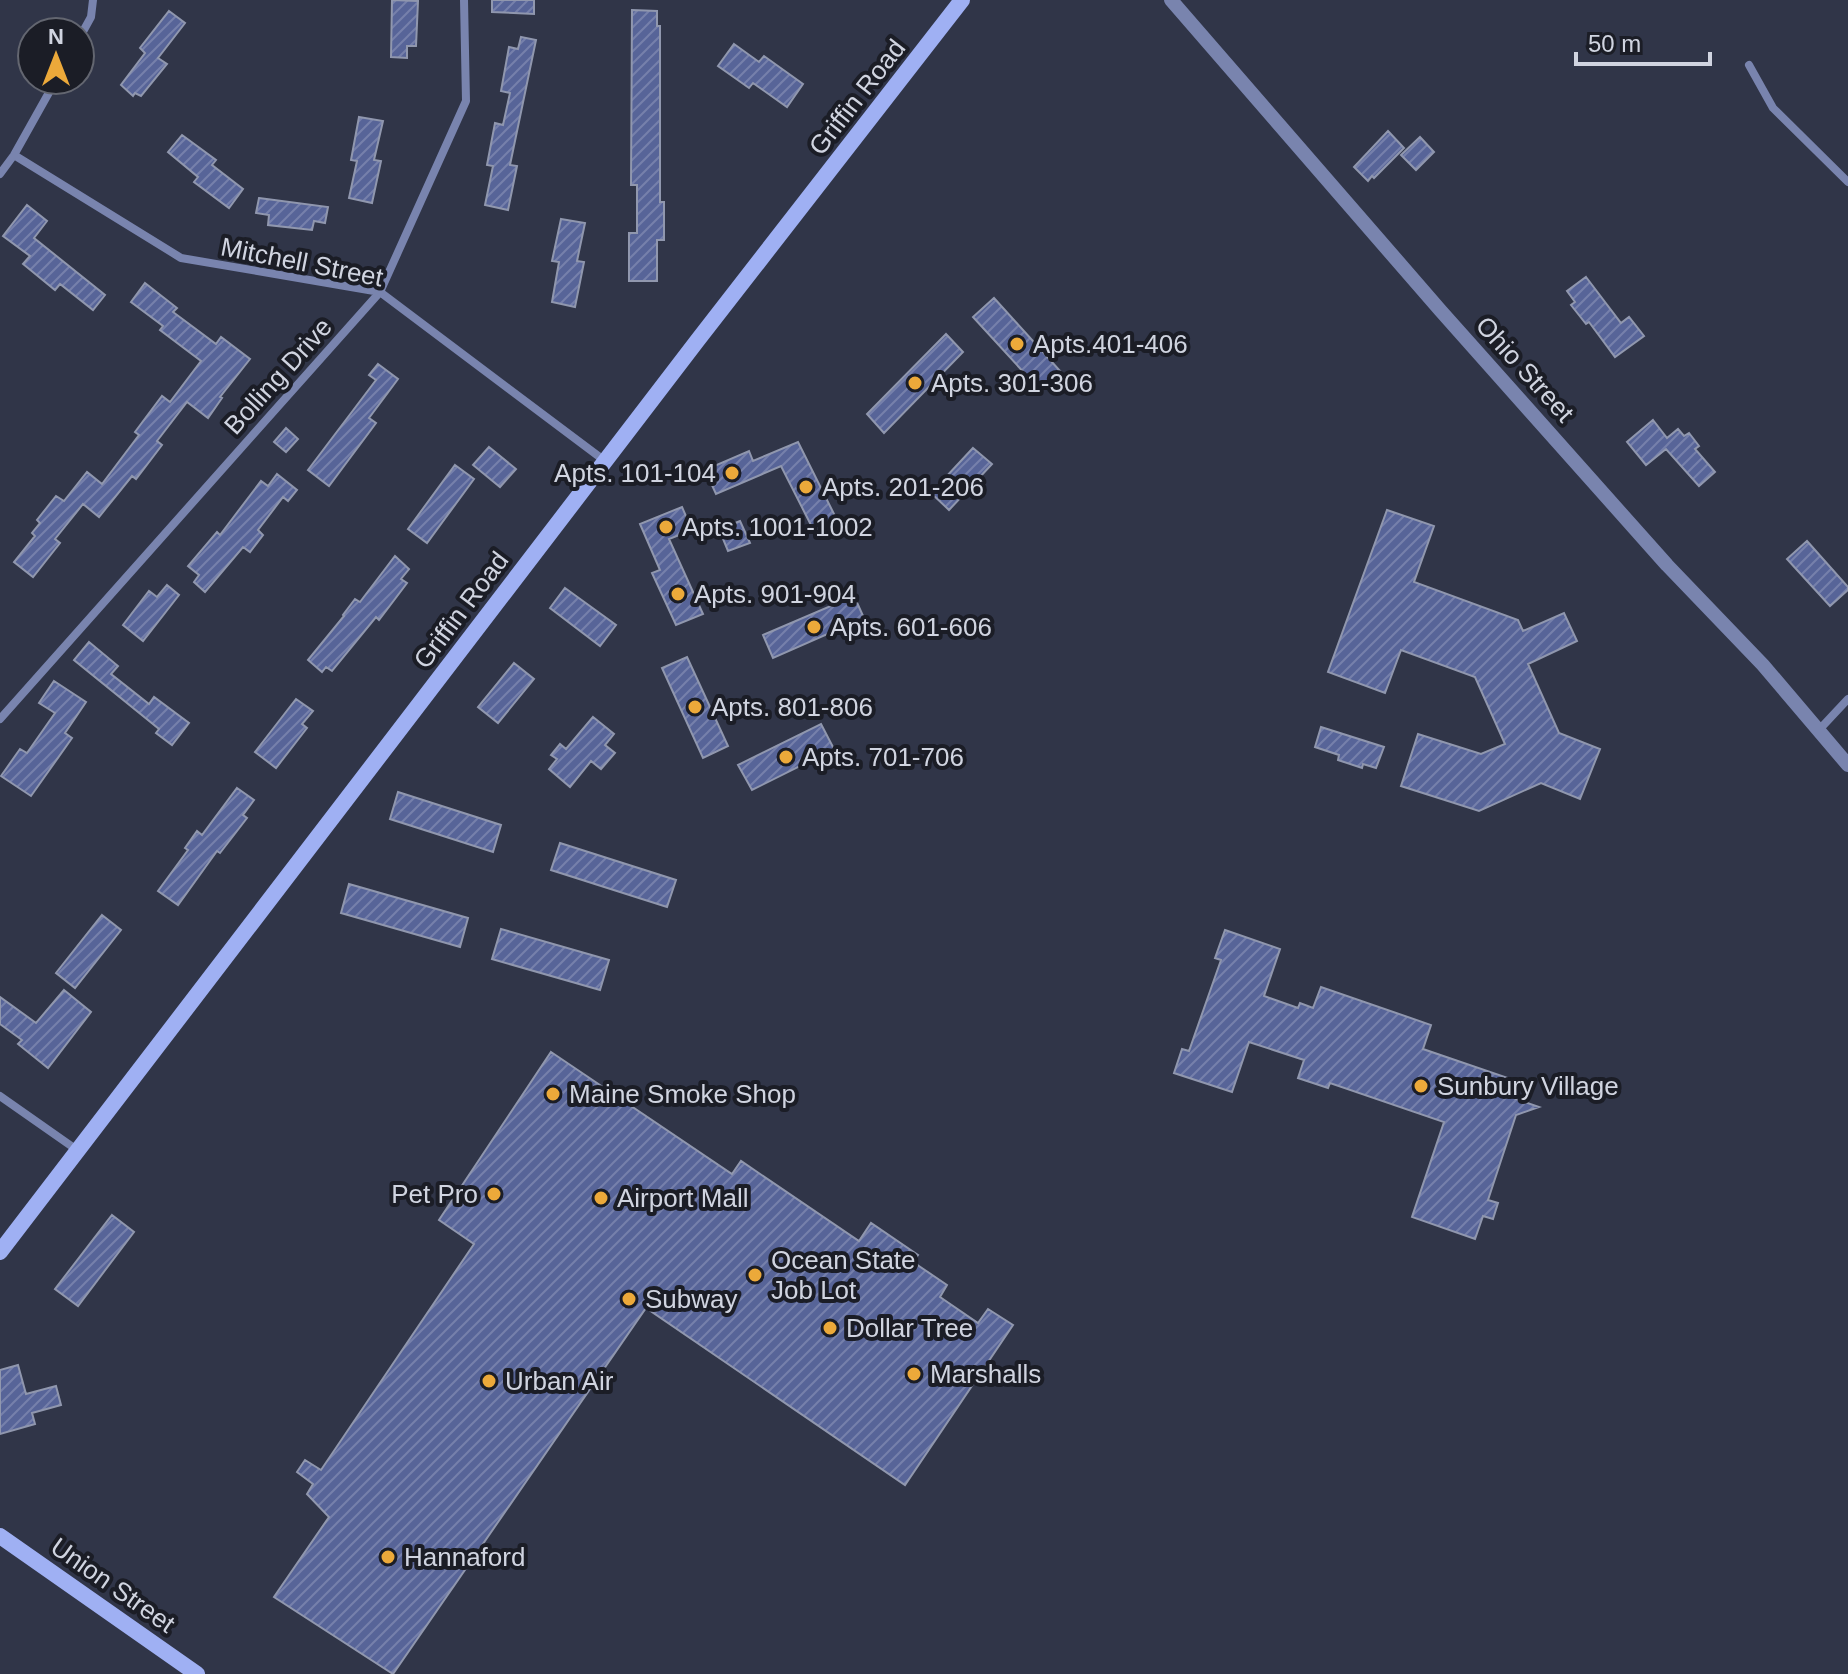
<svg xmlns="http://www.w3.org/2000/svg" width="1848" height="1674" font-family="Helvetica,sans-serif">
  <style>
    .building { fill: url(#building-hatch); stroke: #9097ae; stroke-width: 2 }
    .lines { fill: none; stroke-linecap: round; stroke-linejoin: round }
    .minor { stroke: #7984ae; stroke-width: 8 }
    .tertiary { stroke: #7984ae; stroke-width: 14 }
    .secondary { stroke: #9fb0f3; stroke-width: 16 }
    .poi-dot { fill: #eca93a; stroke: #1b1d26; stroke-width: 3 }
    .labels { text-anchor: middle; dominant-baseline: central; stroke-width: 8; stroke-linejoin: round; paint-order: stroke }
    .street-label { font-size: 26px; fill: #d0d4e0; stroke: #1b1d26 }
    .poi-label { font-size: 26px; fill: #d0d4e0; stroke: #1b1d26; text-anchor: start }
  </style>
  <defs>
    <pattern id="building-hatch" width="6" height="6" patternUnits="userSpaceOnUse" patternTransform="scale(2)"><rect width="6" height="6" fill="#576498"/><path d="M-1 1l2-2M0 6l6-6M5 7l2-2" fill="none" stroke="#7680ab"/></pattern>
  </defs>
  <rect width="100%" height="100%" fill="#303548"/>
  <path class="building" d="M392,0L418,1L416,46H407V58L391,57Z
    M492,0H534V14L492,12Z
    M632,10L657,11V26H660V202H664V240H657V281H629V233H637V185H631Z
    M169,11L185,23L158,58L167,64L141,96L135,93L133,96L121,85L145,53L140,48Z
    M521,37L536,40L510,165L517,166L508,210L485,205L493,166L487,165L495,123L503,125L510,93L501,91L509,47L518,49Z
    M734,44L759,62L764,56L803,84L787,107L753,83L749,88L718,66Z
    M359,117L383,121L374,160L381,161L372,203L349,198L357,161L351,160Z
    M1388,131L1404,148L1374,178L1372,176L1368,181L1354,167Z
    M182,135L216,160L212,165L243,189L229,208L194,182L198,177L168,152Z
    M1420,137L1434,152L1416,170L1401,155Z
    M259,198L328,207L325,223L314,221L312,230L268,225L269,215L256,213Z
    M27,205L47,221L34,238L105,295L93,310L60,284L55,290L23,264L30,256L3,236Z
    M561,219L585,223L577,261L584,262L575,307L552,302L559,262L552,261Z
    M1586,277L1621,323L1629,317L1644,336L1615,357L1589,322L1586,324L1571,305L1575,302L1567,291Z
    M145,283L177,308L173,312L216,344L221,337L250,359L220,397L222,398L208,418L187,402L157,441L162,445L136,479L132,476L99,517L83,504L55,539L60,543L33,577L14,562L35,536L32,533L40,523L37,520L56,496L64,501L87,472L102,484L139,435L135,432L162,396L170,402L201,361L160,330L163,326L131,302Z
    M994,298L1060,371L1039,389L973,317Z
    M946,334L963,352L884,433L867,414Z
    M378,364L398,379L369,418L376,423L329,486L308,470L376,380L369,375Z
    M1653,420L1667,438L1678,429L1684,436L1689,433L1699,446L1695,449L1715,472L1699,486L1666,449L1646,465L1627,442Z
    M286,428L298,439L286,452L274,442Z
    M798,442L838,522L814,531L781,466L716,494L705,470L749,451L753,461Z
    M489,447L516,469L500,487L473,465Z
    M973,448L992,464L949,510L931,493Z
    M455,465L474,479L427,543L408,529Z
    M277,474L297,490L288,501L283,497L258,530L263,535L250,552L243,547L205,592L194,582L199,575L188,566L217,532L220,535L261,481L268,486Z
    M682,507L692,530L669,539L703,614L676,625L652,573L660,570L640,524Z
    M1387,510L1434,526L1414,582L1518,620L1523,631L1564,613L1577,641L1528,664L1559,733L1600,749L1580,799L1541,783L1479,811L1401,786L1418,734L1481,754L1505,744L1475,677L1401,650L1385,693L1328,672Z
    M740,521L750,543L728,551L719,529Z
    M1807,541L1848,587V590L1830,606L1787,559Z
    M395,556L409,569L401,579L407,583L379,620L376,617L332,671L326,667L322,672L308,660L344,616L343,615L355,599L360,602Z
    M167,585L179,595L143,641L123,625L149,591L157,597Z
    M565,588L616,625L600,646L550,608Z
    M854,596L864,618L773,658L763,635Z
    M89,642L118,666L111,674L149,704L154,697L189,723L172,745L156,733L159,729L74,660Z
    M687,657L728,746L703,758L662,668Z
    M514,663L534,679L498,723L478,707Z
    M54,681L86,702L65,733L72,738L31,796L1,776L20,749L27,753L55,713L39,703Z
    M296,699L313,711L302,724L307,728L276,768L255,752Z
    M593,717L614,734L605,745L615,753L601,769L591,761L570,787L549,769L557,759L551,755L560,744L566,749Z
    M821,724L834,749L752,790L738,765Z
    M1321,727L1384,747L1376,768L1363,764L1362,768L1338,760L1339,755L1315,747Z
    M237,788L254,800L243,815L247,818L220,853L217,851L178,905L158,891L188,850L185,848L197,831L202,835Z
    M398,792L501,825L493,852L390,819Z
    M560,843L676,880L667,907L551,870Z
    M349,884L468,918L460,947L341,913Z
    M102,915L121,930L75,988L56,973Z
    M501,929L609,960L600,990L492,959Z
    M1225,930L1280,949L1264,996L1298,1008L1300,1003L1313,1008L1321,987L1431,1025L1423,1049L1508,1078L1502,1094L1539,1107L1516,1115L1488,1200L1498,1203L1493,1219L1483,1216L1475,1239L1412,1217L1444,1122L1330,1083L1328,1088L1298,1078L1304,1060L1249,1042L1232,1092L1174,1073L1182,1049L1189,1051L1221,960L1215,958Z
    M64,990L91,1012L48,1068L18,1044L22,1040L0,1024V997L36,1023Z
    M551,1052L732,1174L741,1161L859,1241L871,1223L918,1255L913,1262L947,1285L940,1297L978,1323L988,1309L1013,1325L905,1485L646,1308L393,1674L274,1597L329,1517L307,1494L313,1484L297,1472L305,1460L321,1470L474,1244L439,1220Z
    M112,1215L134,1232L78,1306L55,1289Z
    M18,1365L26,1394L56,1386L61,1405L32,1413L35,1424L0,1434V1370Z"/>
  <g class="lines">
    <path class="minor" d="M80,37L91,17L93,0
      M1749,65L1773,108L1848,182
      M14,155L181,258L380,292L605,461
      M0,174L14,155L56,80
      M0,719L380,292L466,101L464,0
      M1818,731L1848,699
      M0,1096L77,1150"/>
    <path class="tertiary" d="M1171,0L1440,310L1667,565L1763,665L1848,765"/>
    <path class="secondary" d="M0,1252L697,341L962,0
      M0,1536L197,1674"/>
  </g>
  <g class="poi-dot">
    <circle cx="1017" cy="344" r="8"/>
    <circle cx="915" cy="383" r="8"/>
    <circle cx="732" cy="473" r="8"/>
    <circle cx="806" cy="487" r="8"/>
    <circle cx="666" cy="527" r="8"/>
    <circle cx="678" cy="594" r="8"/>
    <circle cx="814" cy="627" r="8"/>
    <circle cx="695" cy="707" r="8"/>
    <circle cx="786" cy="757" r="8"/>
    <circle cx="1421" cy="1086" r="8"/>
    <circle cx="553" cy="1094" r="8"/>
    <circle cx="494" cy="1194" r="8"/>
    <circle cx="601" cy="1198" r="8"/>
    <circle cx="755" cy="1275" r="8"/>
    <circle cx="629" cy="1299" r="8"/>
    <circle cx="830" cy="1328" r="8"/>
    <circle cx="914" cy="1374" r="8"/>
    <circle cx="489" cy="1381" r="8"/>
    <circle cx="388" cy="1557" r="8"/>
  </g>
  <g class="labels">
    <g class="street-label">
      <text transform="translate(857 97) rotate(-52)">Griffin Road</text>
      <text transform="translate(302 262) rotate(11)">Mitchell Street</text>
      <text transform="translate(1525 369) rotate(48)">Ohio Street</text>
      <text transform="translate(278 376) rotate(-48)">Bolling Drive</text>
      <text transform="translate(461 610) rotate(-53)">Griffin Road</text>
      <text transform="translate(113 1585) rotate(35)">Union Street</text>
    </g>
    <g class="poi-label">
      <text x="1033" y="344">Apts.401-406</text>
      <text x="931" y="383">Apts. 301-306</text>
      <text x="716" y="473" text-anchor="end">Apts. 101-104</text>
      <text x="822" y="487">Apts. 201-206</text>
      <text x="682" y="527">Apts. 1001-1002</text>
      <text x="694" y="594">Apts. 901-904</text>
      <text x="830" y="627">Apts. 601-606</text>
      <text x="711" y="707">Apts. 801-806</text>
      <text x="802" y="757">Apts. 701-706</text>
      <text x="1437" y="1086">Sunbury Village</text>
      <text x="569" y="1094">Maine Smoke Shop</text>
      <text x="478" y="1194" text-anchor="end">Pet Pro</text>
      <text x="617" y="1198">Airport Mall</text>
      <text x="771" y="1260">Ocean State<tspan x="771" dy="30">Job Lot</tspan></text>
      <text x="645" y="1299">Subway</text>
      <text x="846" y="1328">Dollar Tree</text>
      <text x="930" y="1374">Marshalls</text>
      <text x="505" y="1381">Urban Air</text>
      <text x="404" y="1557">Hannaford</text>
    </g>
  </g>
  <g transform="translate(56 56)"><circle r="38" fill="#1b1d26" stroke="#636670" stroke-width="2"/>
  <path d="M0-6L14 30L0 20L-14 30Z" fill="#eca93a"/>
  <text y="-12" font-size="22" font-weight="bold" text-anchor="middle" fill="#d0d4e0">N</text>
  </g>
  <path d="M1576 52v12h134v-12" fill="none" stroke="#d0d4e0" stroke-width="4"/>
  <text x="1588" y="52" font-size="24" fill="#d0d4e0" stroke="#1b1d26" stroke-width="6" paint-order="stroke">50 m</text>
</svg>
